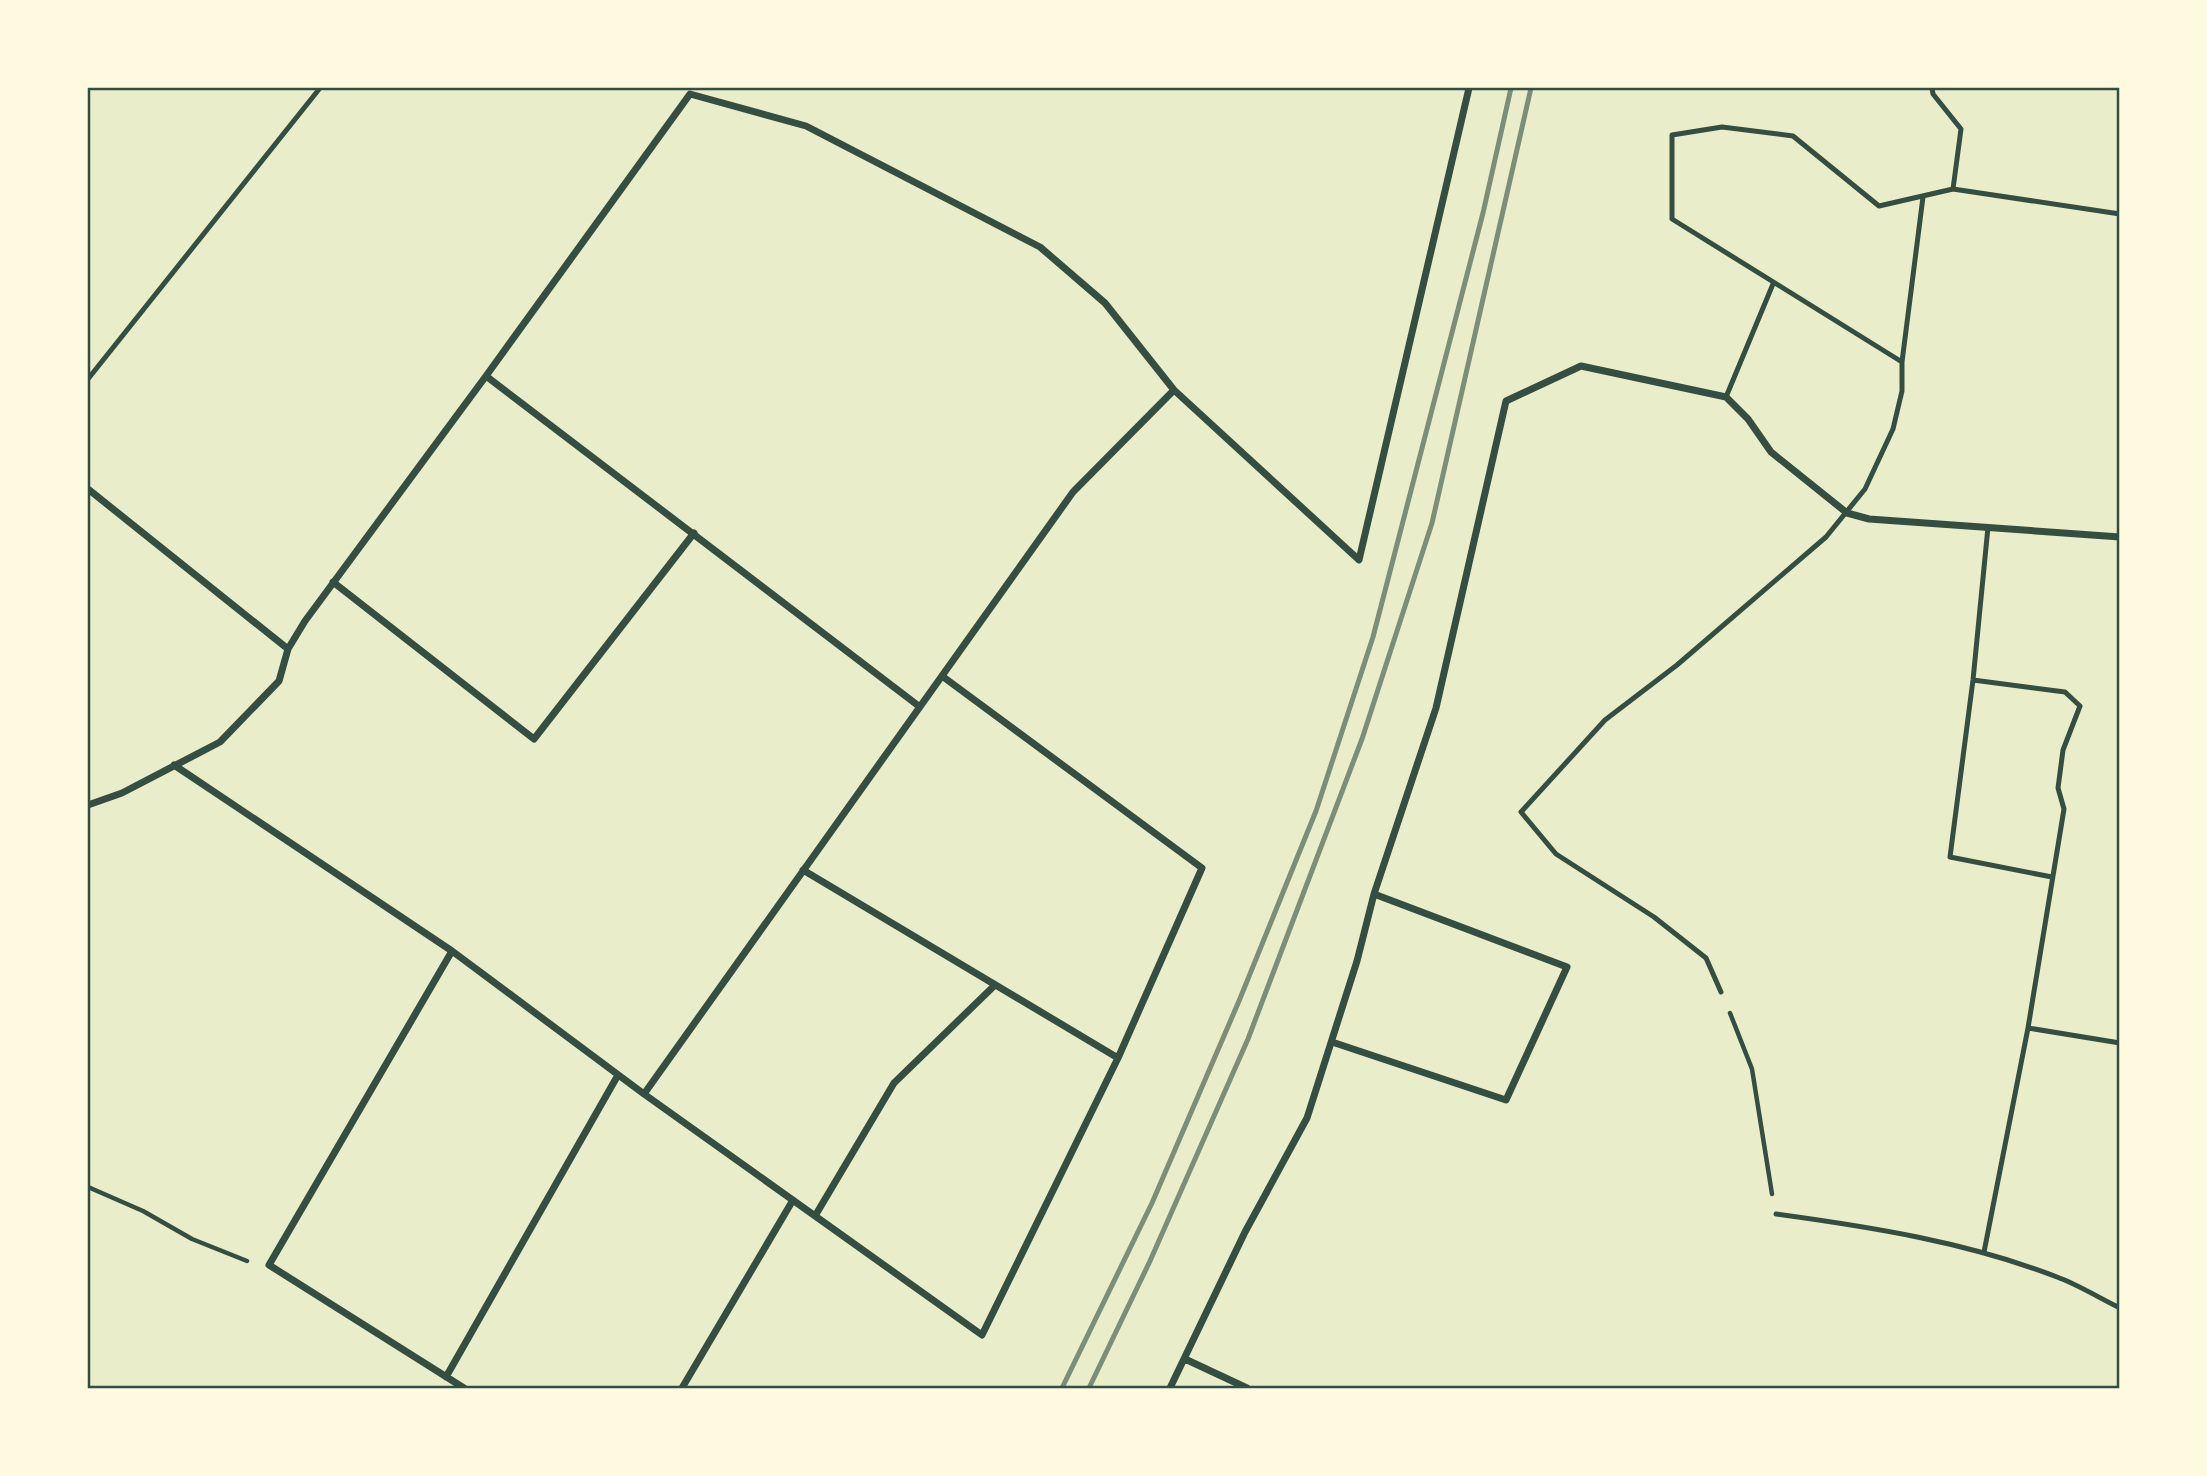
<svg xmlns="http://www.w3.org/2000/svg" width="2207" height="1476" font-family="Manrope,sans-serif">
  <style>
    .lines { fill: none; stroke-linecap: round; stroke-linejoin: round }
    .path { stroke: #344e41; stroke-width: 4.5 }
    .service { stroke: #344e41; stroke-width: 5 }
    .minor { stroke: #344e41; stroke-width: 7 }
    .rail { stroke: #7c8e77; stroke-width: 5 }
    .neatline { fill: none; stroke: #344e41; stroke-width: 2.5 }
  </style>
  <rect width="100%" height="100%" fill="#e9edc9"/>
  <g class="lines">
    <path class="path" d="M1730,1013L1752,1069L1772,1194
      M88,1187L143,1211L192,1239L247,1261"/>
    <path class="service" d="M1932,88L1933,94L1961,129L1953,189
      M1902,362L1672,219V135L1722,127L1793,136L1879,206L1953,189L2120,214
      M88,379L320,88
      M1726,397L1773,284
      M1988,527L1973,680L1950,857L2052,877
      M1973,680L2065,692L2080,706L2063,750L2058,788L2064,809L2028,1028L1984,1252
      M1721,992L1706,958L1654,917L1556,854L1521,812L1605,720L1677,665L1826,537L1865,489L1893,429L1902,391V362L1923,197
      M2028,1028L2120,1043
      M1776,1214C1871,1227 1967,1242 2057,1277C2079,1285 2099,1298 2120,1308"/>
    <path class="minor" d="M486,376L920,707
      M88,489L288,649
      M333,582L534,739L694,533
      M174,765L452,951L644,1094L1073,492L1174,390
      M88,805L122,793L220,742L279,681L288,649L305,621L486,376L690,94L806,126L1040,247L1105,303L1174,390L1359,560L1469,88
      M803,870L1118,1058
      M452,951L269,1265L464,1388
      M1332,1042L1506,1100L1567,967L1374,894
      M644,1094L982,1335L1118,1058L1202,868L942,676
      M815,1216L894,1083L995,985
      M1185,1359L1247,1388
      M446,1377L618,1075
      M682,1388L793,1200
      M1170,1388L1245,1232L1307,1118L1357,961L1374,894L1436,708L1506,401L1581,366L1726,397L1748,419L1771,452L1847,513L1869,519L2120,537"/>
    <path class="rail" d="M1062,1388L1152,1203L1239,1001L1316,811L1373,637L1483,213L1511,88
      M1089,1388L1150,1261L1248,1039L1362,739L1432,523L1531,88"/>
  </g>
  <rect width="2207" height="1476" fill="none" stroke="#fefae0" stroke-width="178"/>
  <rect x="89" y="89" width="2029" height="1298" class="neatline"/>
</svg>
